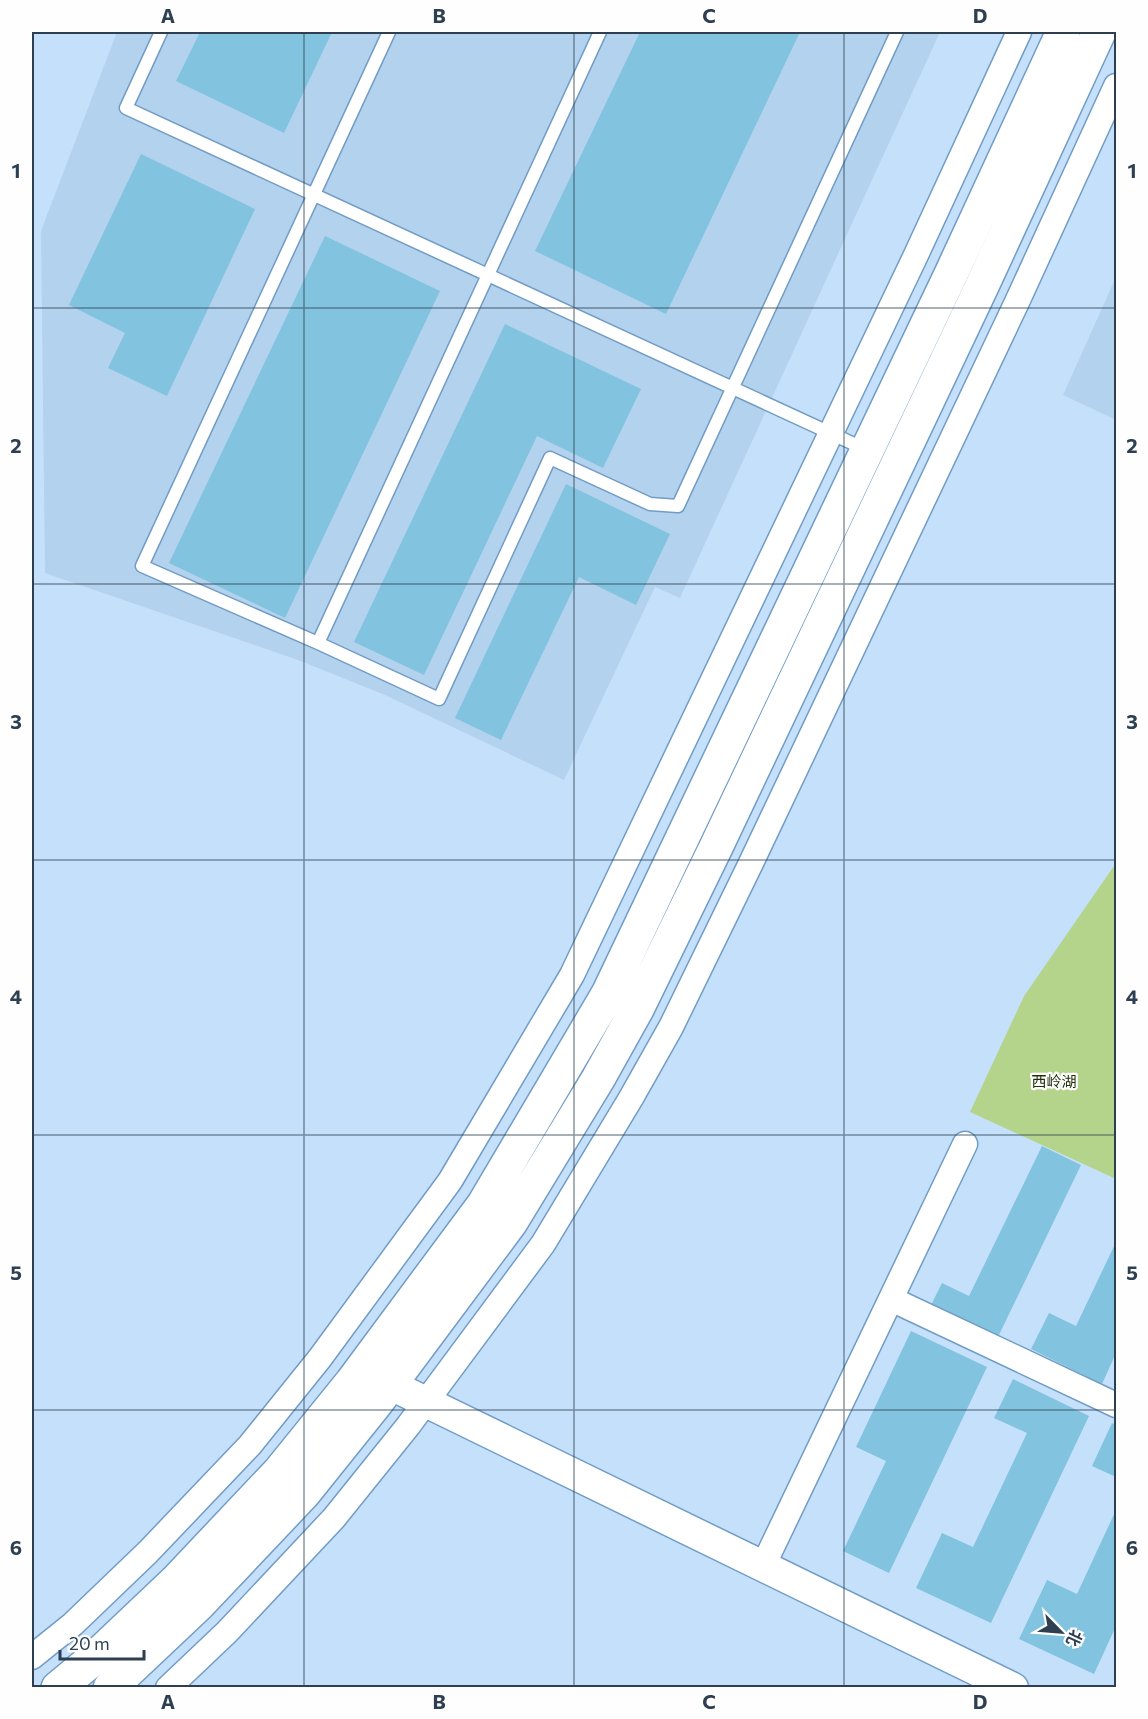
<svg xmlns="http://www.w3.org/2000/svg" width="1148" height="1719" font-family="Commissioner,'Noto Sans SC',sans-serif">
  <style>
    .built { fill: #b3d2ee }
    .green { fill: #b4d48b }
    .building { fill: #82c3df }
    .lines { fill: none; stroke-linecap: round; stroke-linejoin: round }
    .service-casing { stroke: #719cc5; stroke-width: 15 }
    .minor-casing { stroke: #719cc5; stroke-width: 27 }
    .tertiary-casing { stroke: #719cc5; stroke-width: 33 }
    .trunk-casing { stroke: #719cc5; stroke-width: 36 }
    .service { stroke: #fff; stroke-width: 12 }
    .minor { stroke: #fff; stroke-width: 24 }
    .tertiary { stroke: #fff; stroke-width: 30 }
    .trunk { stroke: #fff; stroke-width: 33 }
    .grid { fill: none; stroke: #2d3f51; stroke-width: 1.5; stroke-opacity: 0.55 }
    .labels { text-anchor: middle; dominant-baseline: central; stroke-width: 4.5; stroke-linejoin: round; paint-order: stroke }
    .park-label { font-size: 15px; fill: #212f0a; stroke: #fefefe }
    .neatline { fill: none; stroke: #2d3f51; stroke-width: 2 }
    .grid-label { font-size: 20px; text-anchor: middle; font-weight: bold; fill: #2d3f51 }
  </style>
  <rect width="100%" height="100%" fill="#c5e0fb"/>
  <path class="built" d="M117,32H940L680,598L655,587L564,780L385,695L298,660L45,573L41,231Z
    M1116,277V420L1063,395Z"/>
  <path class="green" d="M1116,863V1179L970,1112L1024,996Z"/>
  <path class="building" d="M200,32H332L284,133L176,81Z
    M640,32H800L666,314L535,251Z
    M141,154L255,209L167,396L108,368L125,333L69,305Z
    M325,236L440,291L285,618L169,563Z
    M505,324L641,389L603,468L537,436L424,675L354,642Z
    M566,484L670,534L636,605L579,577L501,740L455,718Z
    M1042,1146L1081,1165L998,1337L931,1305L942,1283L969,1296Z
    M1116,1242V1353L1102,1384L1031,1349L1049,1313L1076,1326Z
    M911,1331L987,1367L889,1573L843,1551L886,1461L856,1447Z
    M1013,1379L1089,1416L991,1623L916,1588L942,1533L973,1547L1027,1433L994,1418Z
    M1112,1423L1116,1425V1477L1092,1466Z
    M1116,1510V1626L1094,1674L1019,1639L1047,1580L1077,1594Z"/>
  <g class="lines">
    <g class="service-casing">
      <path id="service" d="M161,32L126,108L867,450
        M389,32L142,566L318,643L439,699L550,458L650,504L678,506L897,32
        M318,643L600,32"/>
    </g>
    <g class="minor-casing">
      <path id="minor" d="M891,1299L1116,1405
        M763,1566L965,1144
        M32,1657L73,1624L148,1552L250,1445L320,1358L450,1181L572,975L916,255L1019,32
        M168,1688L227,1632L334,1518L408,1426L543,1244L631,1098L671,1027L751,863L1017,302L1116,86"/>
    </g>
    <g class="tertiary-casing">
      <path id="tertiary" d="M391,1385L1013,1688"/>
    </g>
    <g class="trunk-casing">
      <path id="trunk" d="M58,1688L99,1654L176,1581L280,1471L352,1382L484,1204L608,994L952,272L1063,32
        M110,1688L199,1604L304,1493L377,1402L511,1222L598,1079L637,1009L716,847L982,286L1099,32"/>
    </g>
    <use href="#service" class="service"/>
    <use href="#minor" class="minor"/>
    <use href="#tertiary" class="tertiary"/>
    <use href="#trunk" class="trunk"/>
  </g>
  <path class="grid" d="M304,32V1688M574,32V1688M844,32V1688M32,308H1116M32,584H1116M32,860H1116M32,1135H1116M32,1410H1116"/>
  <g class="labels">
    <g class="park-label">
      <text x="1054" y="1081">西岭湖</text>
    </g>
  </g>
  <rect width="1148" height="1719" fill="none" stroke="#fefefe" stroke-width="66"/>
  <g transform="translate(1061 1632) rotate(115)" stroke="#fefefe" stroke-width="4.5" paint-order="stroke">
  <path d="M0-4.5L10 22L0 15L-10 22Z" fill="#2d3f51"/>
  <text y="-9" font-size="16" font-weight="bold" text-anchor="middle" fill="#2d3f51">北</text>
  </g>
  <path d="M60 1650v9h84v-9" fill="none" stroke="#2d3f51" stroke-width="3"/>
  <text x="69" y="1650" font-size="18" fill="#2d3f51" stroke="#fefefe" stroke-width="4.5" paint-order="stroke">20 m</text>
  <rect x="33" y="33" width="1082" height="1653" class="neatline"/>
  <g class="grid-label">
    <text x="168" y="23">A</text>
    <text x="439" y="23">B</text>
    <text x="709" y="23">C</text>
    <text x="980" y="23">D</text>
    <text x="16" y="178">1</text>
    <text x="1132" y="178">1</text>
    <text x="16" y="453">2</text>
    <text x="1132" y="453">2</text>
    <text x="16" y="729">3</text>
    <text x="1132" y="729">3</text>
    <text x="16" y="1004">4</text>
    <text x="1132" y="1004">4</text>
    <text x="16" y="1280">5</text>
    <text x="1132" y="1280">5</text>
    <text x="16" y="1555">6</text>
    <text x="1132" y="1555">6</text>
    <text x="168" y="1709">A</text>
    <text x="439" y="1709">B</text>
    <text x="709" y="1709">C</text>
    <text x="980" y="1709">D</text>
  </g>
</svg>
